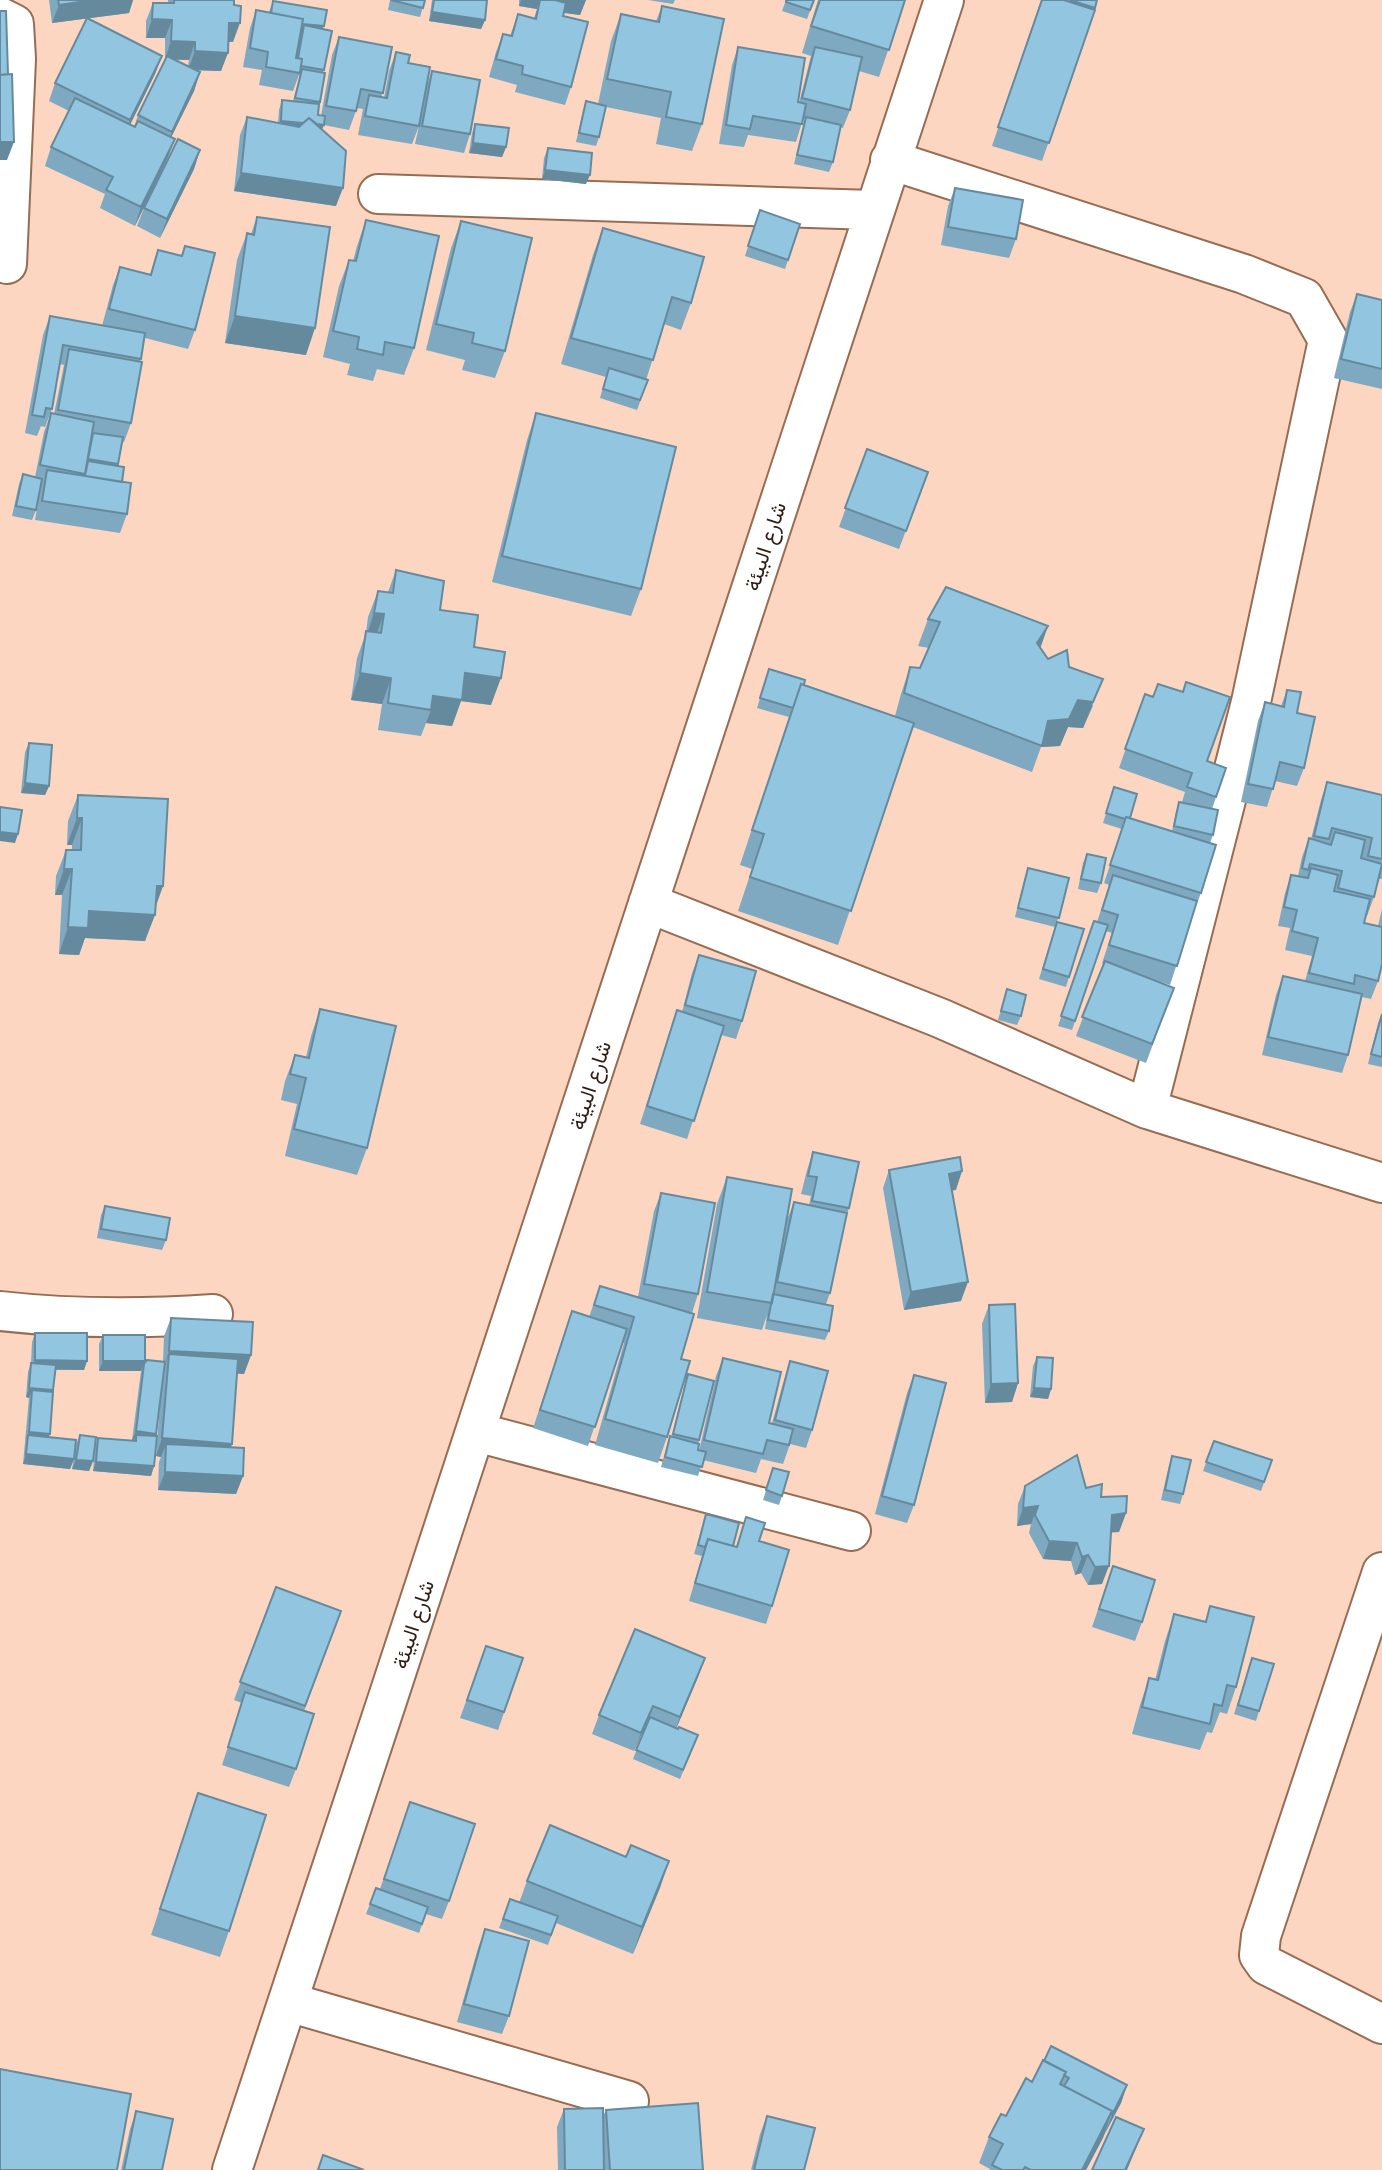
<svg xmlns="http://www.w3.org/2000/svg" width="1382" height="2170" font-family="Lato,Vazirmatn,sans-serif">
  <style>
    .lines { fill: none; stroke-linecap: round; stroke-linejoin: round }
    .minor-casing { stroke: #976c53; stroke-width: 42 }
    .minor { stroke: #fff; stroke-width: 38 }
    .wall { fill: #7ea9c1; fill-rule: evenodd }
    .shaded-wall { fill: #668a9d }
    .building { fill: #92c5e0; stroke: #668a9d; stroke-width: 2 }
    .labels { text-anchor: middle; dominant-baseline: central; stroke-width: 6; stroke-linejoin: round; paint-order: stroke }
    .street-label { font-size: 21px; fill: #2f1d13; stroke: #fff }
  </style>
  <rect width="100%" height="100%" fill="#fcd6c0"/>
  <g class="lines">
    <g class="minor-casing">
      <path id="minor" d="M0,17L14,24L16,59L7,264
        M890,160L1244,274L1304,298L1328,340L1251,702L1147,1109
        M378,194L873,210
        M648,903L940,1018L1147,1109L1382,1183
        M0,1311C72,1319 141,1319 213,1314
        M476,1432L851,1531
        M1382,1572L1261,1936L1259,1955L1266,1965L1382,2024
        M288,2002L629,2101
        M232,2170C473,1448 701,722 944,0"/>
    </g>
    <use href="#minor" class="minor"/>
  </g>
  <path class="wall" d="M49,0H133L129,13L52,23Z
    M168,0H234L233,42H228L221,71L196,70L200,72L194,91L171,137L175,139L168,157L135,226L100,208L105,194L45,166L51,147L69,111L49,101L55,83L162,56L155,74L130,125L134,127L138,115L166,59H165V38H146V21L153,3H168ZM175,60H189L188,66Z
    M390,0H425L420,17L388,10Z
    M432,0H487L485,20L481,29L429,21Z
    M519,0H586L580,15L563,13V16L571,87L565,105L515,92L517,85L489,77L496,52L503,34L510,36L518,14L534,18L537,9L519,6Z
    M648,0H675L673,4Z
    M786,0H814L807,19L782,11Z
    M818,0H905L879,77L859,71L850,110L843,128L840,127L833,162L829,172L794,164L805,119H803L796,142L748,135L744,147L719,144L732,65L738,47L799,103L811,56L802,53Z
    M1041,0H1097L1094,10H1095L1042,161L992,146Z
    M273,1L323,29L332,31L323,73L318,115L321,116L332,55L339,37L383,93L381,97L384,98L389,71L396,52L408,63L426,87L432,71L470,134L464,153L415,144L419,126L412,144L358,135L363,109L357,108L349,130L324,125L322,129L336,206L234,191L240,135L247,117L278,123L279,110L282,100L293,101L300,76L299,75L293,91L259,85L262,70L243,67L250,28L256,10L269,12Z
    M662,6L702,124L692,151L656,144L661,118L606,107L599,137L596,146L576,142L583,111L586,101L598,104L611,41L621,14L656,21Z
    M475,124L506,147L502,157L469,153L472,133Z
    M548,148L586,184L542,179L544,158Z
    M200,150L194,169L160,238L137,226L144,208Z
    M955,188L1016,239L1009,258L941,245L948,206Z
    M760,210L800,224L785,269L745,256Z
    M257,217L306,355L225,343L237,260L247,233L251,234Z
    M366,220L414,348L404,375L377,369L373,381L347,375L350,364L323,357L339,286L349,260L353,261L357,246Z
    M461,221L505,351L495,378L462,370L465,360L426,350L451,248Z
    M603,228L691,303L681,330L664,324L646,380H648L637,410L600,398L606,377L561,364L593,255Z
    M185,246L195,330L188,349L145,338L140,362L131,423L124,442L122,441L117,466L122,482L127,514L120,533L35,520L41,485L36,510L32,520L12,516L19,484L23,474L35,477L44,432L51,413L54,414L64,365L60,364L52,409L45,427L41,426L37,436L25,433L43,335L50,316L102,326L113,285L120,267L150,274L158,250L181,256Z
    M1357,294L1382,300V389L1334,378L1350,312Z
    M536,413L641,589L631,616L492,582L527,440Z
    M867,449L928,472L899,549L839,527Z
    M396,570L440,610L474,647L491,705L461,701L452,726L426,723L421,736L378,730L382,704L351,700L357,658L366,633L368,617L378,591L388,592Z
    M928,619L1040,648L1048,659L1069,667L1093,706L1083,728L1068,727L1060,746L1041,747L1032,772L913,727L838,945L738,911L752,869L740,865L789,717L757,708L769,669L804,685L895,716L901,694L910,667L920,668L929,648L918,646Z
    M1287,690L1297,713L1304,768L1297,786L1275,781L1267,807L1241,802L1258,721L1265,702L1281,706Z
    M1145,694L1207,761L1226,768L1212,809L1213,835L1210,843L1201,893L1194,911L1170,985L1148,978L1174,988L1146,1063L1076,1036L1103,964L1102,963L1112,933L1106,931L1072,1030L1058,1026L1094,921L1097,922L1109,885L1104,883L1122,829L1103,823L1111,797L1130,818L1172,831L1176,811L1179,802H1182L1185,792L1119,768Z
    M29,743L49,786L45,795L21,793L25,752Z
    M1327,782L1382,795V879H1379L1374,897L1367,916L1366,915L1364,923L1378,926L1382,909V964L1378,981L1371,999L1362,997L1348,1055L1342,1073L1262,1055L1276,995L1283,976L1305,981L1312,956L1285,950L1290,928L1278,926L1285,893L1291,875L1298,876L1302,857L1309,838L1311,839L1321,800Z
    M78,795L163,886L156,906L145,941L85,938L79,955L59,954L62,895H55L56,876L66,850H72V845H67L68,821Z
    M1087,854L1101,883L1097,893L1078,889L1083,863Z
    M1028,868L1069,878L1057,922L1069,977L1066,987L1039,979L1055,927L1015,917L1025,877Z
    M699,955L742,1021L736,1039L721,1035L687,1139L640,1124L677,1010L682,1012L692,973Z
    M1007,989L1021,1016L1017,1025L998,1020Z
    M320,1009L367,1148L357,1175L285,1156L297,1104L281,1100L285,1081L295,1055L306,1057L311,1036Z
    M1382,1014V1067L1368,1064L1378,1023Z
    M813,1152L849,1208L846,1217L830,1293L826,1304L829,1331L825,1340L765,1329L767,1315L762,1330L697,1318L717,1204L727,1177L787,1220L794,1202L809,1205L811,1196L801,1194L807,1170Z
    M889,1170L956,1190H952L961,1301L904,1310L883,1188Z
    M661,1193L698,1294L692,1313L681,1359L667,1437L658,1463L595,1445L624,1343H622L588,1446L533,1428L572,1311L589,1317L600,1286L638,1297L654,1211Z
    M105,1206L166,1240L162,1250L97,1238L101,1215Z
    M989,1305L1018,1383L1012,1402L985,1403L982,1324Z
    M171,1318L251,1355L244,1374L237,1373L232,1444L231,1447L243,1476L236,1494L158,1490L159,1462L161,1457L156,1456L160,1403L155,1436L154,1466L151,1476L93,1471L95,1447L98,1438L132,1440L141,1371H99V1344L103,1335L144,1364L163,1362L164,1336Z
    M35,1333L87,1361L84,1370H55L49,1437L74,1459L70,1469L23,1464L29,1398L26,1397L28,1372L31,1363L32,1342Z
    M1037,1357L1051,1389L1048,1399L1030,1397L1033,1366Z
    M723,1358L769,1423H772L784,1380L790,1361L812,1430L806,1448L790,1444L783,1464L761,1459L756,1473L703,1460L698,1476L661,1467L667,1445L670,1436H672L685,1384L688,1374L699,1440L698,1450L699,1451L716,1376Z
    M914,1375V1505L907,1523L875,1514L907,1393Z
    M80,1435L93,1461L89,1471L72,1469L76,1444Z
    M1214,1441L1272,1460L1261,1491L1203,1471Z
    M1172,1456L1183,1494L1180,1504L1161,1500L1169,1465Z
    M773,1468L782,1496L779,1505L763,1500Z
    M1025,1486L1086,1488L1101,1497L1126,1513L1119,1532H1111L1102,1584L1088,1585L1081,1573L1075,1575L1071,1561L1043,1559L1029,1533L1031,1524L1017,1526L1018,1504Z
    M706,1514L733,1546L736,1547L746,1517L759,1541L772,1606L766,1624L689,1601L702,1556L694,1554Z
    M1113,1566L1142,1622L1135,1641L1092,1627Z
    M276,1587L341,1611L304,1711L296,1769L289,1787L222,1765L242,1703L234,1700Z
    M1210,1606L1236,1687L1227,1714L1220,1712L1212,1733L1207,1732L1200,1750L1132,1734L1140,1705L1149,1678L1155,1680L1165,1641L1174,1614L1205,1622Z
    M486,1646L523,1658L498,1730L460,1718Z
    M1249,1667L1259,1711L1256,1721L1234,1714Z
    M698,1677L676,1729L698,1735L680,1779L633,1759L647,1724H646L634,1751L592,1734L599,1715Z
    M198,1793L229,1931L220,1957L151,1935Z
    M410,1802L449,1901L442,1919L426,1914L419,1933L366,1914L376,1888L380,1889Z
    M626,1857L669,1861L633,1954L556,1923L548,1945L499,1928L510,1899L519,1903L527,1881Z
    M485,1929L509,2016L502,2034L457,2022L478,1948Z
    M1043,2060L1127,2085L1121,2103L1086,2170H990V2169L979,2163L989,2137L1006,2116L1032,2082Z
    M564,2109L603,2117L606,2110L703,2170H558L557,2127Z
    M136,2111L162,2170H121L130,2129Z
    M767,2116L804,2170H751L760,2134Z"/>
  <path class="shaded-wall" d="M93,0H133L129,13L52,23L59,5Z
    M521,0H540L537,9L519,6Z
    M540,0H586L580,15L538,9Z
    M432,12L485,20L481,29L429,21Z
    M152,19L172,20L165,38H146Z
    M269,21L324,26L320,35L304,25L301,33Z
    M229,23H240L233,42L222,41Z
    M171,41L195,42L189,60L165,59Z
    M195,51L228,53L221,71L188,70Z
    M162,56L155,74L123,139L130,120Z
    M200,72L194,91L165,150L172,132Z
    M281,121L324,125L320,134L277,130Z
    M175,139L168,157L135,226L141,207Z
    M0,142H14L7,160H0Z
    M473,143L506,147L502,157L469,153Z
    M200,150L194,169L160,238L167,219Z
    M545,170L590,175L586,184L542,179Z
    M241,173L343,188L336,206L234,191Z
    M235,316L315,328L306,355L225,343Z
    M374,613L384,614L374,641L365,640Z
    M1048,626L1039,652L1037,643Z
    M360,673L391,678L382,704L351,700Z
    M465,673L501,678L491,705L461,701L452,726L426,723L431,710L433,696Z
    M1103,679L1083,728L1068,727L1060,746L1041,747L1048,721L1078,700Z
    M25,783L49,786L45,795L21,793Z
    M77,818H82L72,845H67Z
    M0,832L18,834L15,843L0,841Z
    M64,869H72L62,895H55Z
    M157,886H163L153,913Z
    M89,911L155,915L145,941L85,938L79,955L59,954L68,927Z
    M962,1171L956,1190L943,1192L949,1174Z
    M968,1282L961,1301L904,1310L911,1292Z
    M169,1351L251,1355L244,1374L168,1369L169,1354L163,1369Z
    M35,1360L87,1361L84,1370L31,1369Z
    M103,1361H145L141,1371H99Z
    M1018,1383L1012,1402L985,1403L991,1384Z
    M29,1388L53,1390L49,1400L32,1390L29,1398L26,1397Z
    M1034,1388L1051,1389L1048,1399L1030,1397Z
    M136,1431L156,1434L152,1443L136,1435L134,1441L132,1440Z
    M29,1432L50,1434L46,1443L28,1435L25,1441Z
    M162,1438L232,1444L225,1462L166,1444L161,1457L156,1456Z
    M26,1454L74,1459L70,1469L23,1464Z
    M76,1460L93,1461L89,1471L72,1469Z
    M96,1462L154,1466L151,1476L93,1471Z
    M165,1472L243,1476L236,1494L158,1490Z
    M1038,1506L1031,1524L1017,1526L1023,1508Z
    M1126,1513L1119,1532L1106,1533L1112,1515Z
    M1049,1541L1077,1543L1071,1561L1043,1559Z
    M1088,1555L1081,1573L1075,1575L1082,1557Z
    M1109,1566L1102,1584L1088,1585L1095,1567Z
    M705,1658L698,1677L673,1736L680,1717Z
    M653,1706L646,1724L634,1751L641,1733Z
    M669,1861L660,1888L633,1954L642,1927Z
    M1127,2085L1121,2103L1105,2133L1112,2115Z
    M1112,2111L1103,2138L1086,2170H1082Z
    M1144,2129L1127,2170H1125Z"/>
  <path class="building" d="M58,0H93L59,5Z
    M174,0H234V5L241,6L240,23H229L228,53L195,51V42L171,41L172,20L152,19L153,3H174Z
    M391,0H425L423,8Z
    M434,0H487L485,20L432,12Z
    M540,0H555L566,3L563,16L588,22L571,87L522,74L523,66L496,59L503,34L512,36L518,14L536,19Z
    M786,0H814L810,10L786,2Z
    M820,0H905L889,50L811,26Z
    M1042,0H1064L1095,10L1049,143L998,127Z
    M1070,0H1097L1095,8Z
    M273,1L327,10L324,26L302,24L303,19L271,13Z
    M662,6L724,19L702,124L666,117L671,92L607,79L621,14L659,22Z
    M256,10L303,19L296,58L302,59L300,73L266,67L268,52L250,48Z
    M0,11H6L8,74L0,75Z
    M87,18L162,56L130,120L55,83Z
    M304,25L332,31L324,70L301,66L302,59L298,58Z
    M339,37L392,47L383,93L361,89L356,111L326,106Z
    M738,47L805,58L798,102L806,104L802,124L753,116L750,129L726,125Z
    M815,47L862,57L850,110L802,98Z
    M396,52L410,55L408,63L430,67L419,126L365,116L369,95L387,98Z
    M167,56L200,72L172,132L138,115Z
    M302,69L325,73L320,102L295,98Z
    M432,71L480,80L470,134L422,126Z
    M12,74L14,142H0V75Z
    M75,98L135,127L138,121L175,139L141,207L106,190L113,177L51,147Z
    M282,100L319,104L318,115L325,116L324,125L317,124L309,118L303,123L281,121Z
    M586,101L606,106L599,137L579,133Z
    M247,117L299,127L309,118L346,151L343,188L241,173Z
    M806,117L841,125L833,162L797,155Z
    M475,124L509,128L506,147L473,143Z
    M178,139L200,150L167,219L144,208Z
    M548,148L592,153L590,175L545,170Z
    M955,188L1023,200L1016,239L948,227Z
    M760,210L800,224L788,260L748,246Z
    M257,217L330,227L315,328L235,316L247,233L254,235Z
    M366,220L439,236L414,348L385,342L383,355L357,349L359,337L333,331L349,260L356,261Z
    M461,221L532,238L505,351L472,343L474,333L436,324Z
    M603,228L704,257L691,303L672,297L653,360L571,338Z
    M185,246L215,253L195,330L109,309L120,267L151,275L158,250L182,256Z
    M1357,294L1382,300V369L1341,359Z
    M50,316L145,333L141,359L63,345L52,409L46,408L44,417L32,415Z
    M69,349L142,362L131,423L58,410Z
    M609,368L648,380L640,400L603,389Z
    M51,413L94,422L85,474L40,465Z
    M536,413L676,447L641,589L502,556Z
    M93,433L123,437L118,464L88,459Z
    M867,449L928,472L906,531L845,508Z
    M88,461L124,467L122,482L85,476Z
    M47,470L131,483L127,514L42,501Z
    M23,474L42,479L36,510L16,506Z
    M396,570L444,581L440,610L478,615L474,647L505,652L501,678L465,673L462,700L433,696L431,710L388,703L391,678L360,673L366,631L381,633L384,614L374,613L378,591L393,593Z
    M946,587L1048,626L1037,643L1048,659L1067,650L1069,667L1103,679L1093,702L1078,700L1069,719L1048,721L1042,746L904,693L910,667L920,668L940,622L928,619Z
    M769,669L805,680L804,685L801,684L793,708L760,698Z
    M1186,682L1230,697L1207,761L1226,768L1216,797L1187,787L1192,773L1125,749L1145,694L1153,697L1158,684L1183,692Z
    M801,684L914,723L851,911L750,877L764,834L752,830Z
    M1287,690L1301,692L1297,713L1315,717L1304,768L1280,762L1273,789L1248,784L1265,702L1284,707Z
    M29,743L52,745L49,786L25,783Z
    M1327,782L1382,795V859L1368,856L1372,838L1332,828L1329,839L1314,836Z
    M1114,787L1137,794L1130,818L1126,817L1125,819L1106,813Z
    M78,795L168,799L163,886H157L155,915L89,911L88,928L68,927L72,869H64L66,850H81L82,818H77Z
    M1179,802L1218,810L1213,835L1174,826Z
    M0,807L22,810L18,834L0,832Z
    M1126,817L1216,845L1201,893L1110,865Z
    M1335,832L1365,840L1361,858L1382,864L1374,897L1338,888L1342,871L1310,864L1308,870L1302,868L1309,838L1331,845Z
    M1087,854L1106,858L1101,883L1081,879Z
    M1028,868L1069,878L1059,918L1018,908Z
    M1311,868L1338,875L1334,891L1370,899L1364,923L1382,927V964L1378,981L1355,975L1354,984L1309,973L1318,938L1292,931L1297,910L1284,907L1291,875L1308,878Z
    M1113,875L1197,901L1177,966L1109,945L1118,915L1102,910Z
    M1094,921L1108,925L1075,1021L1061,1016Z
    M1057,922L1084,929L1069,977L1043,969Z
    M699,955L756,971L742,1021L685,1005Z
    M1105,961L1174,988L1152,1044L1082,1017Z
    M1283,976L1362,994L1348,1055L1268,1037Z
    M1007,989L1026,995L1021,1016L1001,1011Z
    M320,1009L396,1026L367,1148L294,1129L306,1078L290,1074L295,1055L309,1058Z
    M677,1010L724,1026L694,1121L647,1106Z
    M1382,1014V1057L1371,1054Z
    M813,1152L859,1162L849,1208L812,1201L817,1177L808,1176Z
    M960,1157L962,1171L949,1174L968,1282L911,1292L889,1170Z
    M727,1177L792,1189L772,1303L707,1292Z
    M661,1193L715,1203L698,1294L644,1284Z
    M794,1202L847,1213L830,1293L777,1282Z
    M105,1206L170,1218L166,1240L101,1229Z
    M600,1286L694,1314L681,1359L690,1361L667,1437L605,1419L634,1317L594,1305Z
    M773,1294L833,1306L829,1331L768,1320Z
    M1015,1304L1018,1383L991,1384L989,1305Z
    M572,1311L627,1329L595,1427L540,1410Z
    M171,1318L253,1322L251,1355L169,1351Z
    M35,1333H87V1361L35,1360Z
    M103,1335H145V1361H103Z
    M169,1354L238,1359L232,1444L162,1438Z
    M1037,1357L1053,1358L1051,1389L1034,1388Z
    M723,1358L781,1372L769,1423L793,1429L789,1445L767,1440L763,1454L704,1440Z
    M147,1360L165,1362L156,1434L136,1431L144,1364Z
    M790,1361L828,1371L812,1430L775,1420Z
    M31,1363L56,1365L53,1390L29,1388Z
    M688,1374L714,1381L699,1440L673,1434Z
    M914,1375L946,1383L914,1505L882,1496Z
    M32,1390L53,1392L50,1434L29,1432Z
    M28,1435L76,1440L74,1459L26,1454Z
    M80,1435L96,1437L93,1461L76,1460Z
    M136,1435L157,1436L154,1466L96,1462L98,1438L136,1441Z
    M670,1436L699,1444L698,1450L706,1452L702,1467L665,1457Z
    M1214,1441L1272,1460L1264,1482L1206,1462Z
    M166,1444L244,1448L243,1476L165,1472Z
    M1077,1455L1086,1488L1102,1484L1101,1497L1127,1496L1126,1513L1112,1515L1109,1566L1095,1567L1088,1555L1082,1557L1077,1543L1049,1541L1035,1515L1038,1506L1023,1508L1025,1486Z
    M1172,1456L1191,1460L1183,1494L1165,1490Z
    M773,1468L789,1472L782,1496L766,1490Z
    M706,1514L739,1523L733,1546L708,1539L705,1547L698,1545Z
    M746,1517L765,1523L759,1541L789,1550L772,1606L695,1583L708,1539L737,1547Z
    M1113,1566L1155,1580L1142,1622L1099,1609Z
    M276,1587L341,1611L305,1706L240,1682Z
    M1210,1606L1254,1617L1236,1687L1227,1685L1222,1706L1214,1704L1210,1724L1142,1707L1149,1678L1158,1680L1174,1614L1206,1622Z
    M635,1629L705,1658L680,1717L653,1706L641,1733L599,1715Z
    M486,1646L523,1658L504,1712L467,1700Z
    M1252,1658L1274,1664L1259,1711L1238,1705Z
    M245,1692L314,1714L296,1769L228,1747Z
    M650,1717L678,1729L679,1727L698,1735L683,1770L636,1750Z
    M198,1793L266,1815L229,1931L160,1909Z
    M410,1802L475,1824L449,1901L384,1879Z
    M550,1825L626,1857L631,1845L669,1861L642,1927L527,1881Z
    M376,1888L428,1907L422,1924L370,1904Z
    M510,1899L558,1916L551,1935L503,1919Z
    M485,1929L529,1941L509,2016L464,2004Z
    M1051,2046L1127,2085L1112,2115V2111L1064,2086L1069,2078L1064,2075L1066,2072L1044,2061Z
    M1043,2060L1066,2072L1060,2084L1112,2111L1082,2170H1031L1025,2167L1023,2170H1002L992,2165L1003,2144L989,2137L1001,2114L1006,2116L1026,2078L1032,2082Z
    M0,2069L131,2094L117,2170H0Z
    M698,2103L703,2170H610L606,2110Z
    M603,2108L604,2170H565L564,2109Z
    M136,2111L173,2119L162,2170H124Z
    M767,2116L815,2128L804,2170H754Z
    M1116,2117L1144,2129L1125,2170H1092Z
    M323,2155L364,2170H318Z"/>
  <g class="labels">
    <g class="street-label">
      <text transform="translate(764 546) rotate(-72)">شارع البيئة</text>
      <text transform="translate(589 1085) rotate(-72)">شارع البيئة</text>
      <text transform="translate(412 1624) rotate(-72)">شارع البيئة</text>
    </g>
  </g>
</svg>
